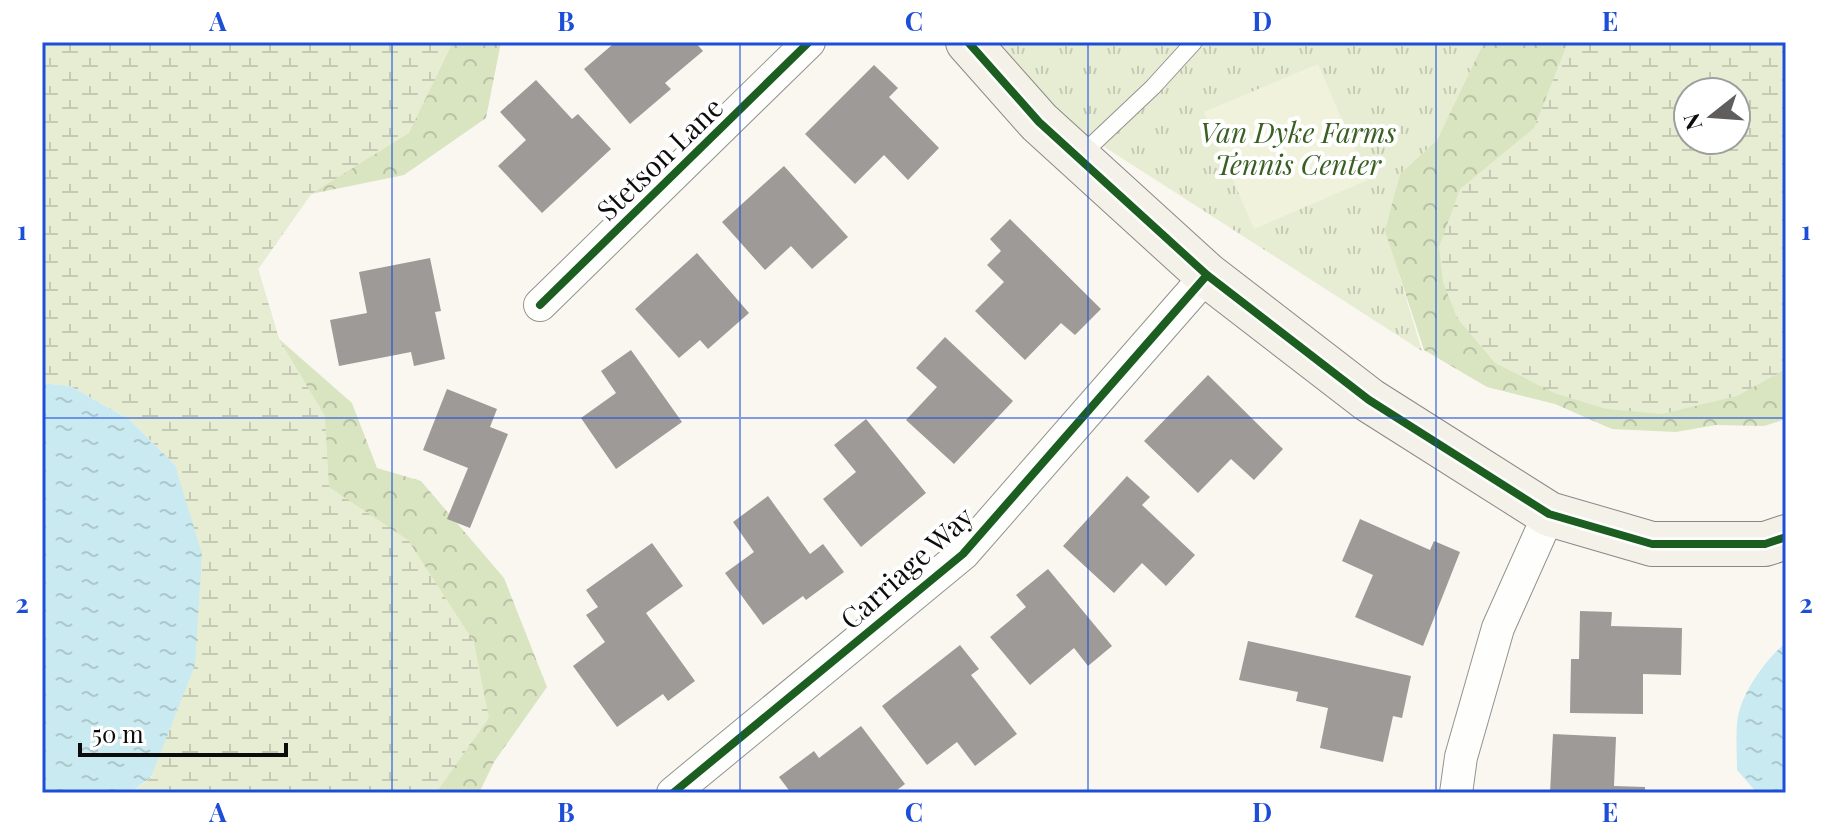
<svg xmlns="http://www.w3.org/2000/svg" width="1828" height="835" font-family="'Playfair Display',serif">
  <style>
    .grass { fill: url(#grass-tufts) }
    .forest { fill: url(#forest-crowns); fill-rule: evenodd }
    .wetland { fill: url(#wetland-marsh); fill-rule: evenodd }
    .pitch { fill: #f0f2dc }
    .water { fill: url(#water-ripples) }
    .building { fill: #9d9a97 }
    .lines { fill: none; stroke-linecap: round; stroke-linejoin: round }
    .lane-casing { stroke: #93928f; stroke-width: 18 }
    .street-casing { stroke: #93928f; stroke-width: 34 }
    .secondary-casing { stroke: #8a8886; stroke-width: 46 }
    .lane { stroke: #fefefd; stroke-width: 16 }
    .street { stroke: #fefefd; stroke-width: 32 }
    .secondary { stroke: #f4f1e9; stroke-width: 44 }
    .cycleway-casing { stroke: #fff; stroke-width: 13 }
    .cycleway { stroke: #1b5e20; stroke-width: 8 }
    .grid { fill: none; stroke: #1d4ed8; stroke-width: 2; stroke-opacity: 0.55 }
    .labels { text-anchor: middle; dominant-baseline: central; stroke-width: 8; stroke-linejoin: round; paint-order: stroke }
    .park-label { font-size: 28px; font-style: italic; fill: #395f22; stroke: #fff }
    .street-label { font-size: 28px; fill: #0c0c0c; stroke: #fff }
    .neatline { fill: none; stroke: #1d4ed8; stroke-width: 3 }
    .grid-label { font-size: 26px; text-anchor: middle; font-weight: bold; fill: #1d4ed8 }
  </style>
  <defs>
    <pattern id="grass-tufts" width="24" height="20" patternUnits="userSpaceOnUse" patternTransform="scale(2)"><rect width="24" height="20" fill="#e7edd3"/><path d="M3 7l-1-3M5 7V3M7 7l1-3M15 17l-1-3M17 17v-4M19 17l1-3" fill="none" stroke="#c5cab4"/></pattern>
    <pattern id="forest-crowns" width="20" height="18" patternUnits="userSpaceOnUse" patternTransform="scale(2)"><rect width="20" height="18" fill="#d9e4c1"/><path d="M2 6a3 3 0 1 1 6 0M12 15a3 3 0 1 1 6 0" fill="none" stroke="#b9c2a5"/></pattern>
    <pattern id="wetland-marsh" width="20" height="14" patternUnits="userSpaceOnUse" patternTransform="scale(2)"><rect width="20" height="14" fill="#e7edd3"/><path d="M1 5h8M5 5V1M11 12h8M15 12V8" fill="none" stroke="#c5cab4"/></pattern>
    <pattern id="water-ripples" width="26" height="14" patternUnits="userSpaceOnUse" patternTransform="scale(2)"><rect width="26" height="14" fill="#caeaf1"/><path d="M2 4q2-2 4 0t4 0M15 11q2-2 4 0t4 0" fill="none" stroke="#acc8cd"/></pattern>
  </defs>
  <rect width="100%" height="100%" fill="#faf7f1"/>
  <path class="grass" d="M986,42H1484L1437,140L1400,174L1386,231L1422,351L1036,103Z"/>
  <path class="forest" d="M132,42H501L486,118L404,175L311,194L258,269L279,339L352,403L377,468L421,481L504,578L547,687L494,762L479,793H352Z
    M1484,42H1786V419L1764,426L1716,425L1676,432L1612,429L1555,404L1487,387L1424,350L1385,231L1400,174L1437,140ZM1688,92H1736V140H1688Z"/>
  <path class="wetland" d="M42,42H453L409,133L311,194L258,269L279,339L325,416L329,487L408,540L474,642L489,718L436,793H130L152,777L175,465L130,420L70,386L42,383Z
    M1568,42H1786V369L1737,396L1662,414L1606,409L1554,393L1495,363L1457,318L1443,282L1439,247L1460,189L1534,128ZM1688,92H1736V140H1688Z"/>
  <path class="pitch" d="M1318,64L1368,180L1254,229L1204,112Z"/>
  <path class="water" d="M42,383L70,386L130,420L175,465L202,554L195,665L151,777L130,793H42Z
    M1786,643V793H1757L1737,770C1737,755 1735,725 1739,712C1745,689 1767,657 1786,643Z"/>
  <path class="building" d="M609,42H695L703,51L665,83L671,89L630,124L584,69L612,45Z
    M874,65L898,88L889,97L939,148L908,180L884,155L855,184L805,134Z
    M536,80L572,119L578,114L611,149L542,213L498,166L526,140L500,112Z
    M784,166L848,237L812,269L791,246L765,270L722,222Z
    M1010,219L1101,309L1075,335L1061,323L1025,360L975,311L1004,282L987,265L1001,251L990,239Z
    M697,253L749,313L708,349L700,340L679,358L635,309Z
    M430,258L441,311L435,312L445,359L414,366L411,352L339,366L330,320L367,313L359,272Z
    M945,337L1013,401L954,464L906,420L937,387L916,368Z
    M631,350L682,422L616,469L581,418L616,393L601,371Z
    M1208,375L1283,449L1254,480L1231,459L1198,493L1144,441Z
    M447,389L497,409L490,427L508,434L470,528L447,519L468,468L423,450Z
    M866,419L926,493L861,547L823,499L856,472L834,445Z
    M1127,476L1150,497L1142,505L1195,555L1166,586L1142,563L1114,593L1063,546Z
    M768,496L810,554L823,544L844,572L806,600L803,596L763,625L725,573L754,552L733,522Z
    M1360,519L1430,550L1434,541L1460,552L1423,646L1355,617L1373,575L1342,561Z
    M652,543L683,586L646,613L695,681L668,701L663,694L617,727L573,666L605,642L586,615L598,607L586,590Z
    M1048,569L1112,646L1088,666L1074,648L1030,685L990,637L1026,607L1016,595Z
    M1580,611L1612,612L1611,626L1682,628L1681,675L1643,674V714L1570,713L1571,659H1579Z
    M1248,641L1411,676L1402,718L1393,716L1383,762L1320,748L1328,708L1296,701L1298,692L1239,680Z
    M960,645L979,669L971,675L1017,734L975,766L957,742L927,765L882,706Z
    M861,726L905,784L893,793H791L779,777L814,751L819,758Z
    M1553,734L1616,737L1614,786L1645,787V793H1550Z"/>
  <g class="lines">
    <g class="lane-casing">
      <path id="lane" d="M1080,156L1153,87L1194,42"/>
    </g>
    <g class="street-casing">
      <path id="street" d="M540,305L809,42
        M673,793L963,554L1207,275
        M1456,793L1461,757L1498,628L1549,514"/>
    </g>
    <g class="secondary-casing">
      <path id="secondary" d="M968,42L1039,122L1207,275L1369,400L1549,514L1652,544H1765L1786,537"/>
    </g>
    <use href="#lane" class="lane"/>
    <use href="#street" class="street"/>
    <use href="#secondary" class="secondary"/>
    <g class="cycleway-casing">
      <path id="cycleway" d="M968,42L1039,122L1207,275L1369,400L1549,514L1652,544H1765L1786,537
        M540,305L809,42
        M673,793L963,554L1207,275"/>
    </g>
    <use href="#cycleway" class="cycleway"/>
  </g>
  <path class="grid" d="M392,42V793M740,42V793M1088,42V793M1436,42V793M42,418H1786"/>
  <g class="labels">
    <g class="park-label">
      <text x="1298" y="131">Van Dyke Farms<tspan x="1298" dy="32">Tennis Center</tspan></text>
    </g>
    <g class="street-label">
      <text transform="translate(659 158) rotate(-44)">Stetson Lane</text>
      <text transform="translate(906 567) rotate(-42)">Carriage Way</text>
    </g>
  </g>
  <rect width="1828" height="835" fill="none" stroke="#ffffff" stroke-width="88"/>
  <g transform="translate(1712 116) rotate(253)"><circle r="38" fill="#ffffff" stroke="#9e9e9e" stroke-width="2"/>
  <path d="M0-6L14 30L0 20L-14 30Z" fill="#5f5e5c"/>
  <text y="-12" font-size="22" font-weight="bold" text-anchor="middle" fill="#0c0c0c">N</text>
  </g>
  <path d="M80 743v12h206v-12" fill="none" stroke="#0c0c0c" stroke-width="4"/>
  <text x="92" y="743" font-size="24" fill="#0c0c0c" stroke="#ffffff" stroke-width="6" paint-order="stroke">50 m</text>
  <rect x="44" y="44" width="1740" height="747" class="neatline"/>
  <g class="grid-label">
    <text x="218" y="31">A</text>
    <text x="566" y="31">B</text>
    <text x="914" y="31">C</text>
    <text x="1262" y="31">D</text>
    <text x="1610" y="31">E</text>
    <text x="22" y="240">1</text>
    <text x="1806" y="240">1</text>
    <text x="22" y="613">2</text>
    <text x="1806" y="613">2</text>
    <text x="218" y="822">A</text>
    <text x="566" y="822">B</text>
    <text x="914" y="822">C</text>
    <text x="1262" y="822">D</text>
    <text x="1610" y="822">E</text>
  </g>
</svg>
